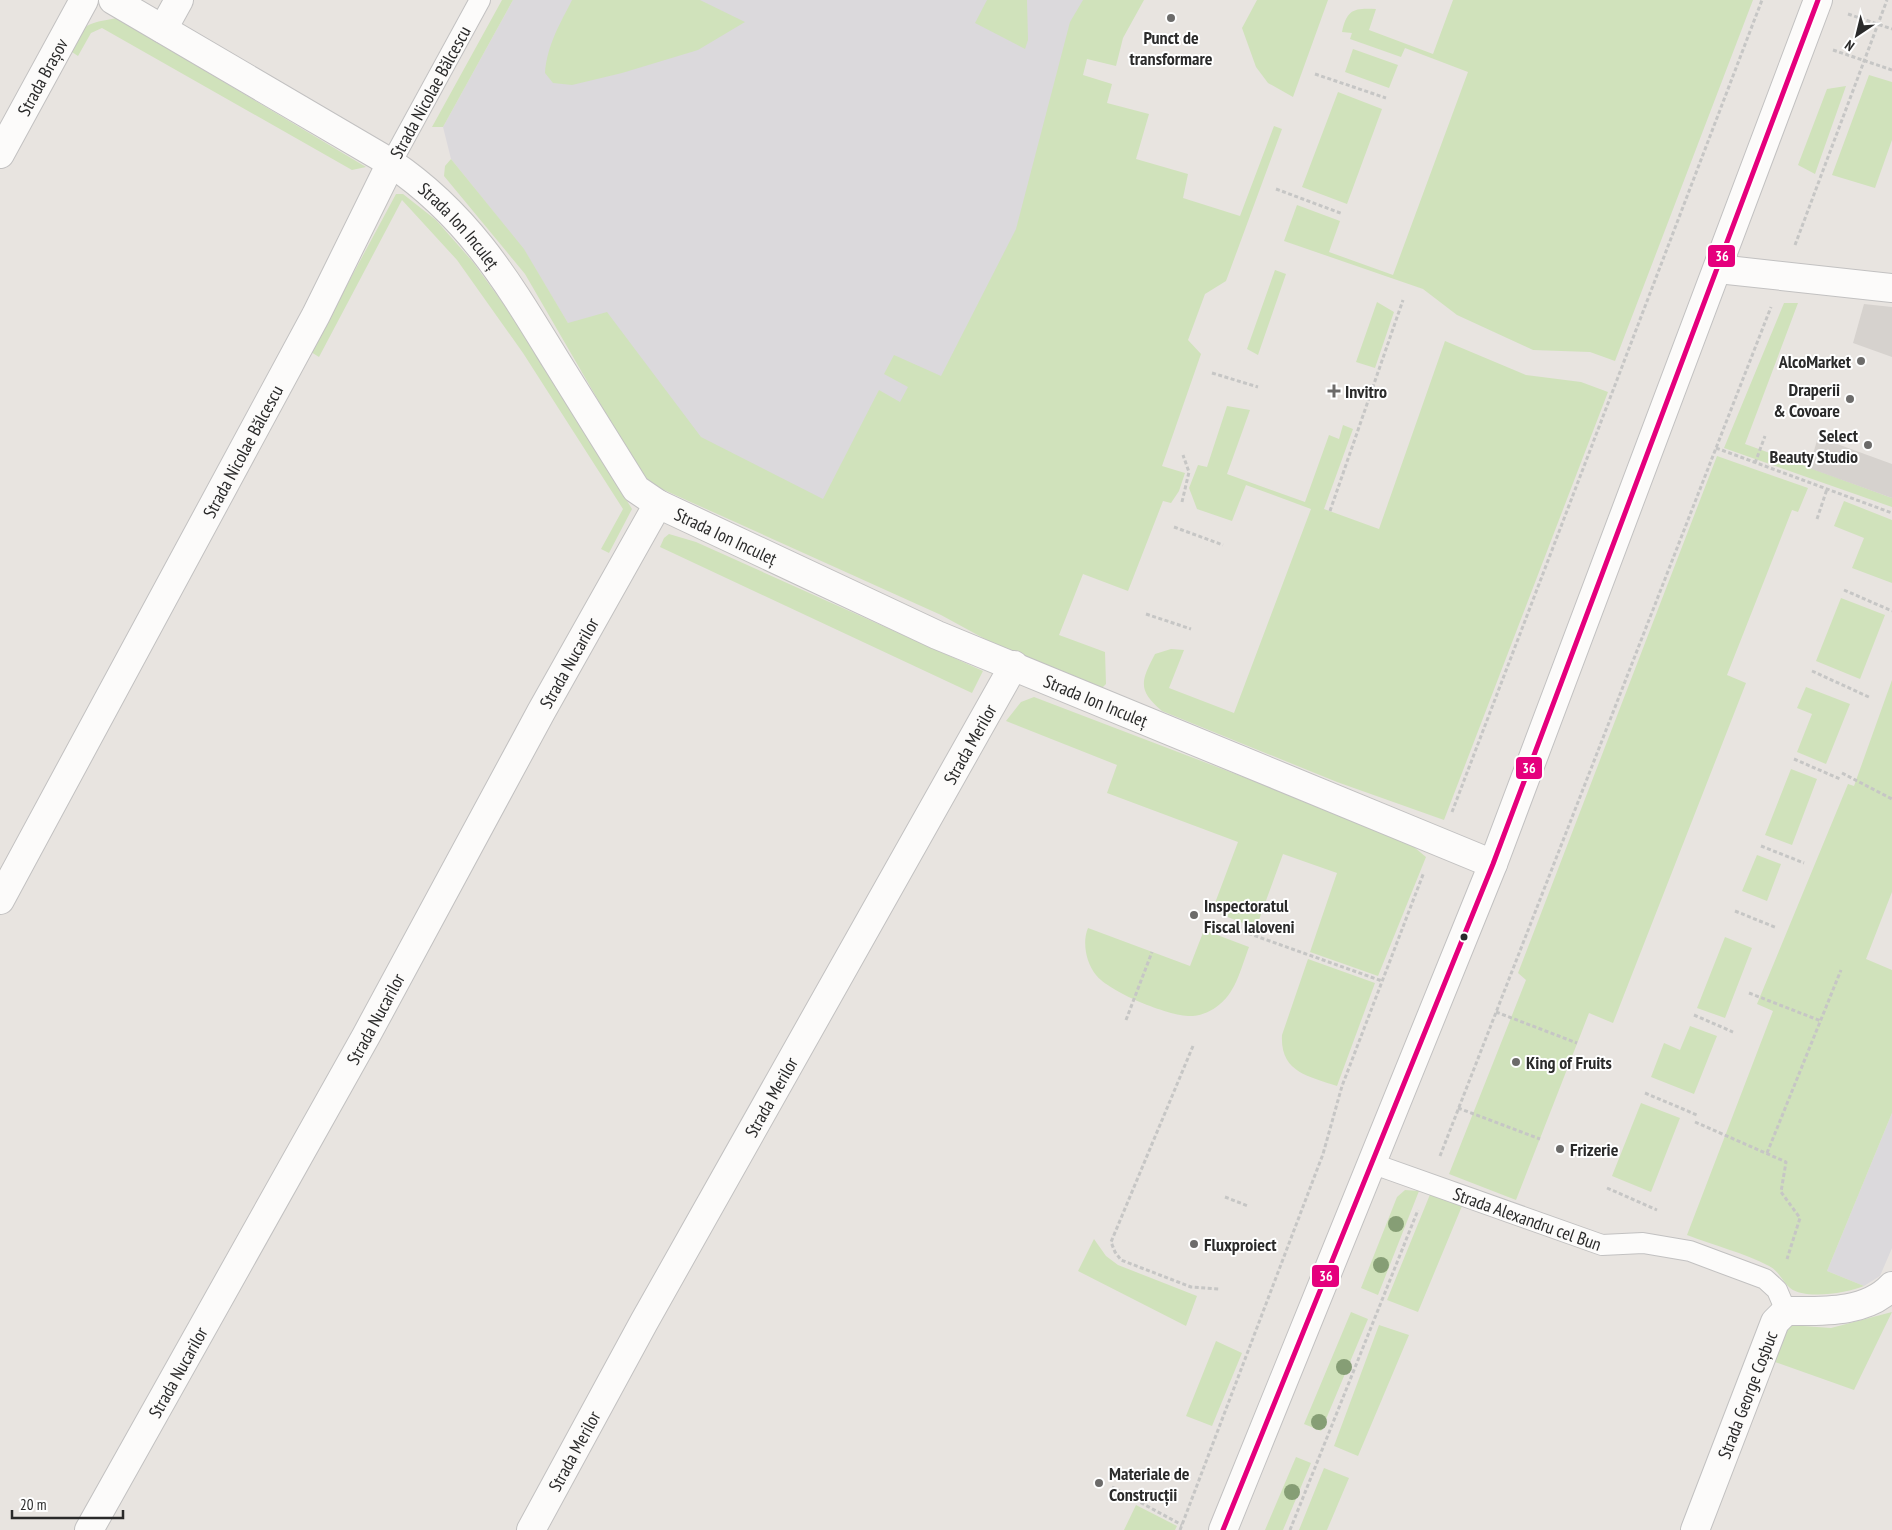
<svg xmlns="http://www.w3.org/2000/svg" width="1892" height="1530" font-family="'PT Sans Narrow',sans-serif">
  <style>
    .industrial { fill: #dbd9dc }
    .green { fill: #d0e2bb }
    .plaza { fill: #d6d2ce }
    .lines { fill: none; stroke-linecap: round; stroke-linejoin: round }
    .lane-casing { stroke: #c2c1c1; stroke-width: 22 }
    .street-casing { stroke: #c2c1c1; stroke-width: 30 }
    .secondary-casing { stroke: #c2c1c1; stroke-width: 30 }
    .path { stroke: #c6c6c5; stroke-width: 3; stroke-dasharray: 4 2.5; stroke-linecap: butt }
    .lane { stroke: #fcfbfa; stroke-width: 20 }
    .street { stroke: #fcfbfa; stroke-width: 28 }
    .secondary { stroke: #fcfbfa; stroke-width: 28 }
    .bus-1-casing { stroke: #fff; stroke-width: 9 }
    .bus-1 { stroke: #e5007d; stroke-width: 5 }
    .tree { fill: #869e75 }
    .poi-dot { fill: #6c6b6a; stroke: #fff; stroke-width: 2 }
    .bus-dot { fill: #2a2a2a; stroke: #fff; stroke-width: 2 }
    .labels { text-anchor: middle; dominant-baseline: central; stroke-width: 4; stroke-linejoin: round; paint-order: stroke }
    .poi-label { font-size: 18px; font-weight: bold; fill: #2a2a2a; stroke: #fff; text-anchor: start }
    .street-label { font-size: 18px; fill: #2a2a2a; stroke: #fff }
    .line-badge { stroke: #fff; stroke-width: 2 }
    .badge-label { font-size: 14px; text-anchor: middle; font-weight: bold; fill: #fff }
  </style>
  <rect width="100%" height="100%" fill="#e8e4e0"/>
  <path class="industrial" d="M513,0H1103L1086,29L1022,632L658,473L524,250L451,159L443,127Z
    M1892,1113V1248L1880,1276L1864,1286L1827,1271Z"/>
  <path class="green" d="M502,0H513L443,127H432Z
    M572,0H700L745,22L698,50L622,73L572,85L553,83L545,73C547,45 560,24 572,0Z
    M987,0H1027L1028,40L1025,49L975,23Z
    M1083,0H1144L1123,38L1116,66L1087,59L1083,75L1112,84L1107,103L1149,114L1136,159L1188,174L1183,198L1240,216L1274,126L1282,129L1226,281L1205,294L1188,340L1201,354L1162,466L1185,473L1179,491L1171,503L1163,501L1128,591L1083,574L1059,635L1105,652L1106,684L1102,688L1031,664L941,615L653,485L638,469L525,274L444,176L445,166L451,159L524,249L568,323L607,312L701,437L823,499L879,390L900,402L908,387L884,374L894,355L941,376L1016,229L1070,22Z
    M1257,0H1328L1293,97L1268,83L1256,67L1242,28Z
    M1453,0H1753L1615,361L1590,352L1533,350L1457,315L1423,289L1284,241L1297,205L1340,221L1329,252L1393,275L1468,72L1405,48L1401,57L1350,39L1352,33L1342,32C1347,9 1354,8 1376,9L1369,30L1433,54Z
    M117,18L366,167L352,170L102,28L91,33L78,56L69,50C85,22 86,24 117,18Z
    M1353,49L1398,65L1389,88L1345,72Z
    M1869,75L1892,82V140L1875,188L1832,175Z
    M1846,86L1815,174L1798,165L1827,89Z
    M1338,92L1382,109L1347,204L1302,187Z
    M396,194H403L436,220L473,262L523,331L632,509L609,553L601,549L623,509L523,353L457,260L402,200L319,357L311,352Z
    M1275,270L1286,274L1258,355L1247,349Z
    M1377,302L1394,312L1375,368L1356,362Z
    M1784,303H1798L1745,444L1892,498V507L1724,448Z
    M1445,341L1526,375L1581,382L1608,392L1444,820L1337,782L1162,711C1137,690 1141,681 1155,654L1171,649L1184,650L1169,688L1234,713L1311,509L1246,485L1232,521L1197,509L1189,488L1198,465L1207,467L1227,406L1250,410L1227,474L1305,502L1329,435L1339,439L1343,425L1353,429L1324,509L1379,529Z
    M1717,456L1808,488L1798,512L1792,510L1727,675L1746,683L1613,1023L1589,1013L1516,1200L1449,1174L1526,980L1518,973Z
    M1844,501L1892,520V583L1852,568L1864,538L1834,526Z
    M669,534L696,542L983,671L972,693L660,547L664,538Z
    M1841,598L1885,615L1860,679L1816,661Z
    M1892,680V892L1866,959L1892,970V1113L1827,1271L1864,1286C1848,1293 1805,1300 1790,1288C1783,1282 1778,1270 1769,1266C1744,1253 1713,1245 1687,1235L1773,1011L1757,1004L1848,784L1854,786Z
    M1806,687L1850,704L1826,764L1797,752L1812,714L1797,708Z
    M1034,697L1403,838L1426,857L1378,976L1310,952L1337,873L1283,854L1256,928L1212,911L1238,842L1107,793L1117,765L1006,721L1021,702Z
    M1791,769L1817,779L1792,845L1765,835Z
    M1757,855L1781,864L1767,901L1742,891Z
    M1088,928L1190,966L1204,930L1249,947C1242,965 1236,992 1220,1004C1212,1011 1203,1015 1193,1016C1172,1018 1109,992 1096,975C1086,963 1082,942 1088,928Z
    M1725,937L1752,948L1725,1018L1697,1008Z
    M1308,959L1375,983L1337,1086C1308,1076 1280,1072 1282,1035Z
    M1690,1026L1717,1036L1694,1094L1651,1077L1664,1043L1680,1050Z
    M1641,1103L1680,1118L1651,1192L1612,1176Z
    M1405,1190L1419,1191L1378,1295L1361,1288L1397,1197Z
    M1431,1192L1462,1206L1418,1312L1387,1300Z
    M1094,1239L1106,1256L1118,1265L1197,1296L1186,1326L1078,1271Z
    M1351,1312L1368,1319L1321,1431L1304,1424Z
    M1892,1312L1854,1390L1775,1362L1789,1325L1831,1328Z
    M1379,1325L1409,1335L1358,1456L1334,1446Z
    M1216,1341L1242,1353L1212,1426L1186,1416Z
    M1296,1457L1311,1463L1283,1530H1265Z
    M1324,1468L1349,1478L1327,1530H1299Z
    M1136,1505L1177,1526L1175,1530H1124Z"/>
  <path class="plaza" d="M1864,304L1892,307V357L1853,343Z
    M1818,437L1892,464V498L1809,468Z"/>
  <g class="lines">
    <g class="lane-casing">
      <g id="lane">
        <path id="s1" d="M391,163L480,0"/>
        <path id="s2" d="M1371,1163L1602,1245L1643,1243L1690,1251L1765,1279L1777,1290L1786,1311"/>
      </g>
    </g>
    <g class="street-casing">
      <g id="street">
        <path id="s3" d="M113,0L391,163C469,216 507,281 555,359C582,403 609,445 636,489L658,504L937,635L1493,864"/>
        <path d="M163,29L179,0"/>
        <path id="s4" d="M0,154L84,0"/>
        <path d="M1718,269L1892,288"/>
        <path id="s5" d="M0,900L316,315L391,163"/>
        <path id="s6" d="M89,1530L366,1036L541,712L658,504"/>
        <path id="s7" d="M531,1530L644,1322L1014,665"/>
        <path id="s8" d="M1695,1530L1775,1322L1786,1311C1821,1311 1866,1314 1892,1286"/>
      </g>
    </g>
    <g class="secondary-casing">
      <path id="secondary" d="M1223,1530L1493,864L1818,0"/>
    </g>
    <path class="path" d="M1848,14L1892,29
      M1833,50L1892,70
      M1315,74L1386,98
      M1276,189L1343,214
      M1795,245L1887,0
      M1212,373L1258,387
      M1716,448L1892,513
      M1755,463L1765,436
      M1182,502L1189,472L1183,455
      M1330,511L1403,300
      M1817,519L1827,489
      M1174,527L1223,545
      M1844,590L1892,611
      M1146,614L1191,629
      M1812,671L1871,698
      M1794,759L1840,779
      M1842,773L1892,799
      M1452,812L1762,0
      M1761,846L1804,863
      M1735,911L1777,928
      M1236,929L1382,981
      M1749,993L1821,1021
      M1496,1012L1577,1043
      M1694,1015L1733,1032
      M1126,1020L1152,952
      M1193,1046L1111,1242L1115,1252L1121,1260L1191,1287L1219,1289
      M1645,1093L1697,1115
      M1458,1108L1540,1139
      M1695,1122L1786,1162L1781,1192L1800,1218L1787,1259
      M1767,1153L1841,970
      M1440,1156L1771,307
      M1607,1188L1657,1210
      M1225,1197L1248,1206
      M1112,1487L1182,1525
      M1180,1530L1323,1154L1342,1086L1424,872
      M1290,1530L1418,1210"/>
    <use href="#lane" class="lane"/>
    <use href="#street" class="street"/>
    <use href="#secondary" class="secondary"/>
    <g class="bus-1-casing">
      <path id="bus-1" d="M1223,1530L1493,864L1818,0"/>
    </g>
    <use href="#bus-1" class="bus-1"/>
  </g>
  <g class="tree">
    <circle cx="1396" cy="1224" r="8"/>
    <circle cx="1381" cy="1265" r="8"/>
    <circle cx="1344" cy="1367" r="8"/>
    <circle cx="1319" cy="1422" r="8"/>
    <circle cx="1292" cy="1492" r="8"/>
  </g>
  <g class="poi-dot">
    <circle cx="1171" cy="18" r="5"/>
    <circle cx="1861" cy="361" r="5"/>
    <path d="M1331.5 383.5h5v5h5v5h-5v5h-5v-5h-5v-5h5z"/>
    <circle cx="1850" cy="399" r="5"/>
    <circle cx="1868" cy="445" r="5"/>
    <circle cx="1194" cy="915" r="5"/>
    <circle cx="1516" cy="1062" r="5"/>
    <circle cx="1560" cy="1149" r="5"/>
    <circle cx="1194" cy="1244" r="5"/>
    <circle cx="1099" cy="1483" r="5"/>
  </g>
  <circle class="bus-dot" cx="1464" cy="937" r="4.5"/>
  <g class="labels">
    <g class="poi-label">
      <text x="1171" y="37" text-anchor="middle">Punct de<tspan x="1171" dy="21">transformare</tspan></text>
      <text x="1851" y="361" text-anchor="end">AlcoMarket</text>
      <text x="1840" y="389" text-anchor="end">Draperii<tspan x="1840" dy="21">&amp; Covoare</tspan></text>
      <text x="1345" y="391">Invitro</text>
      <text x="1858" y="435" text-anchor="end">Select<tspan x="1858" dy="21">Beauty Studio</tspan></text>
      <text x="1204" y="905">Inspectoratul<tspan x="1204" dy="21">Fiscal Ialoveni</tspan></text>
      <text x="1526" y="1062">King of Fruits</text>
      <text x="1570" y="1149">Frizerie</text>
      <text x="1204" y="1244">Fluxproiect</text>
      <text x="1109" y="1473">Materiale de<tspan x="1109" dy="21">Construcții</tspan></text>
    </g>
    <g class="street-label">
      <text stroke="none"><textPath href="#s4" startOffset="88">Strada Brașov</textPath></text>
      <text stroke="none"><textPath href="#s1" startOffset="81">Strada Nicolae Bălcescu</textPath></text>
      <text stroke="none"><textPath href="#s3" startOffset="415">Strada Ion Inculeț</textPath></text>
      <text stroke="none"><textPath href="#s5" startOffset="510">Strada Nicolae Bălcescu</textPath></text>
      <text stroke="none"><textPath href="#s3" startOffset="835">Strada Ion Inculeț</textPath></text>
      <text stroke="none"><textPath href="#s6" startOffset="991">Strada Nucarilor</textPath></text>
      <text stroke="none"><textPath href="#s3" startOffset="1240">Strada Ion Inculeț</textPath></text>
      <text stroke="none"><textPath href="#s7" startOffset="900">Strada Merilor</textPath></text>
      <text stroke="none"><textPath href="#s6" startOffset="586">Strada Nucarilor</textPath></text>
      <text stroke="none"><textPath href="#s7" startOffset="495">Strada Merilor</textPath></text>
      <text stroke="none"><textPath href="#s2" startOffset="166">Strada Alexandru cel Bun</textPath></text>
      <text stroke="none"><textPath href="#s6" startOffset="181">Strada Nucarilor</textPath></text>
      <text stroke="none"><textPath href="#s8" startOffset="145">Strada George Coșbuc</textPath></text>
      <text stroke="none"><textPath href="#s7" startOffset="90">Strada Merilor</textPath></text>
    </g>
  </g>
  <g class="line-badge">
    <rect x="1707" y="244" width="29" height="24" rx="5" fill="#e5007d"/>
    <rect x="1515" y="756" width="28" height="24" rx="5" fill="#e5007d"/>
    <rect x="1311" y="1264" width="29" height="24" rx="5" fill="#e5007d"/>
  </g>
  <g class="badge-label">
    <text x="1722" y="261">36</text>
    <text x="1529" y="773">36</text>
    <text x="1326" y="1281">36</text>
  </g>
  <g transform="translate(1857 35) rotate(215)" stroke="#ffffff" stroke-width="4" paint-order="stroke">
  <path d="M0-4L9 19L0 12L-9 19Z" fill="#2a2a2a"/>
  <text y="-8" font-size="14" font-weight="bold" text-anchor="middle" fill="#2a2a2a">N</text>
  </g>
  <path d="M12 1510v8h111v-8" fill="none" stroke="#2a2a2a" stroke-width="2.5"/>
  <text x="20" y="1510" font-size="15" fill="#2a2a2a" stroke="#ffffff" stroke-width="4" paint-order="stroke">20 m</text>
</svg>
